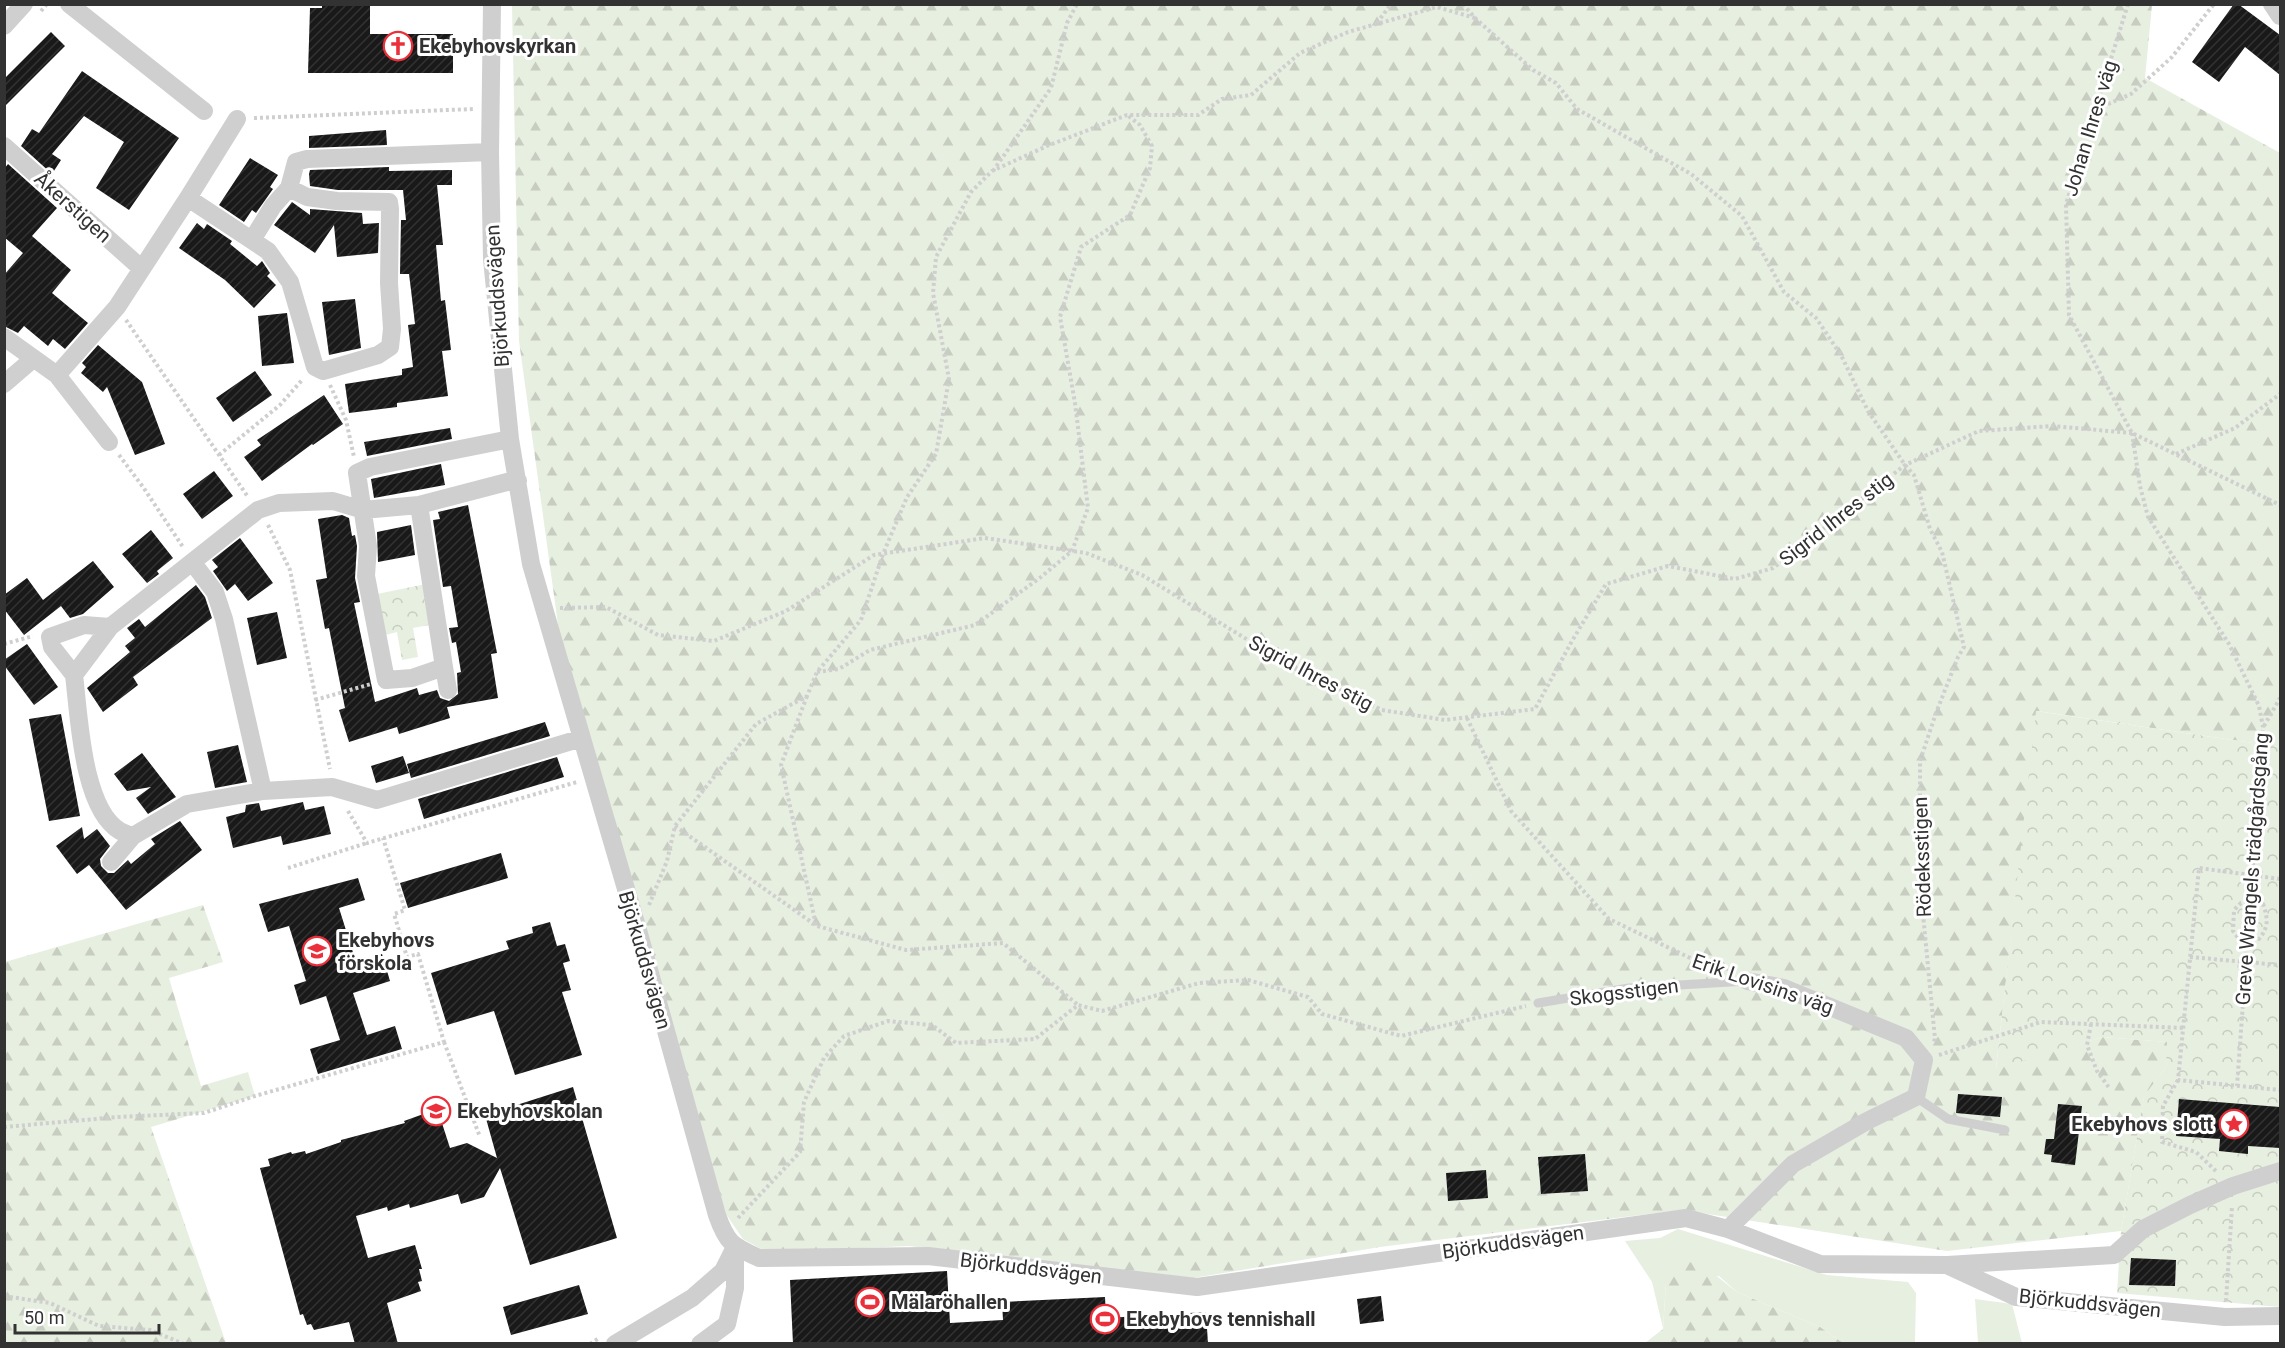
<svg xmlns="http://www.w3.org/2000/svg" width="2285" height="1348" font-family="Roboto,sans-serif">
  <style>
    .grass { fill: #e7efe0 }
    .forest { fill: url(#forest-firs) }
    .park { fill: url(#park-crowns) }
    .building { fill: url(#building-hatch) }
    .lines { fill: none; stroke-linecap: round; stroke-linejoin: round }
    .path { stroke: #cfcfcf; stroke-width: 4; stroke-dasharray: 3 3; stroke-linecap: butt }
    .lane { stroke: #cfcfcf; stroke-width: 9 }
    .street { stroke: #cfcfcf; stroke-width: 18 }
    .labels { text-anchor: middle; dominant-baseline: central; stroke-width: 6; stroke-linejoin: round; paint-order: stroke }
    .poi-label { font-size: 20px; font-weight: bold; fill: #323232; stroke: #fff; text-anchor: start }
    .street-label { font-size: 20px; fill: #323232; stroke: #fff }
  </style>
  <defs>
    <pattern id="forest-firs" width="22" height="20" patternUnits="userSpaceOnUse" patternTransform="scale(1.5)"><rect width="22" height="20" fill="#e7efe0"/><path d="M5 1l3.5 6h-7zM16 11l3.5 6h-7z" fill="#c7cdc1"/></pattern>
    <pattern id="park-crowns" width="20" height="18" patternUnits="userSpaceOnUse" patternTransform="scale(1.5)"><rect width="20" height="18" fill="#e7efe0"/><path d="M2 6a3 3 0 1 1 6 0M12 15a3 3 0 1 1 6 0" fill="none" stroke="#c7cdc1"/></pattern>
    <pattern id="building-hatch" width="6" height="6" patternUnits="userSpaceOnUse" patternTransform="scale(1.5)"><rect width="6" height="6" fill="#191919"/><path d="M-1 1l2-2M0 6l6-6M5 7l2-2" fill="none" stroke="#323232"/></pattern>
  </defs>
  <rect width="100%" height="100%" fill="#fff"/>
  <path class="grass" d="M1678,1229L1827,1275L1908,1282L1916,1293L1915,1343H1843L1820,1327L1737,1292L1719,1276L1666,1282L1663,1328L1652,1282L1625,1241L1660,1238Z
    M1975,1299L2012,1304L2022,1343H1978Z"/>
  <path class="forest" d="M512,5H2152L2145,78L2280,153V747L2037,711L1996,1068L2103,1037L2168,1042L2166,1067L2144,1097L2121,1231L1947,1251L1682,1210L1380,1247L1193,1278L909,1246L767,1252L743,1239L726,1214L560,639L519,341Z
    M203,905L223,962L169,978L201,1086L248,1072L255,1096L151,1127L226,1343H5V962Z
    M1676,1261L1700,1263L1737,1292L1820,1327L1843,1343H1645L1663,1329L1666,1282Z"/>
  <path class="park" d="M426,584L434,624L413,628L418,657L402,660L397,632L385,635L377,594Z
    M2036,711L2280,747V1307L2117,1293L2121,1231L2144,1096L2166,1067L2167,1042L2103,1037L1996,1069Z"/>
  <path class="building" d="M322,4H370V34H453V73H308L310,8H322Z
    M2234,4H2238L2280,35V75L2245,47L2219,82L2192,62Z
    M51,32L65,46L4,107V79Z
    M82,71L179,138L129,210L96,188L124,142L84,116L52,154L61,160L52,174L21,146L32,129L39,133Z
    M386,130L387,145L309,148V136Z
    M250,158L278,175L270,187L273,189L256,213L252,210L244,222L219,205Z
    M8,164L57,208L32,236L71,270L52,293L88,323L65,349L53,339L48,346L24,326L18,333L4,326V275L23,253L4,237V169Z
    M389,167V171L452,170V185H437L443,245H436L441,301L445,300L451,350L442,351L448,396L397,403V407L349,413L345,384L402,375V369L413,367L408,325L415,324L411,290L409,274H400L401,220H406L403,190H338L310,186L309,174L310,170Z
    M292,202L310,215V209L362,213L363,224L379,223L378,253L337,257L334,225L315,253L274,225Z
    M197,223L204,229L207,224L232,241L230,244L257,266L262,261L270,273L267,276L276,285L254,308L225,280L179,248Z
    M355,299L361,348L329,355L322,302Z
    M287,313L294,363L262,366L258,316Z
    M98,345L142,382L165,444L135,455L107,387L103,392L81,373L86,367L82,363Z
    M255,371L272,395L233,422L216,398Z
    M324,395L343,424L313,445L312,444L262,481L244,457L261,445L257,440Z
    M450,428L452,439L367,456L364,442Z
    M441,464L445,485L374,498L371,479Z
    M214,471L233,496L202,519L183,494Z
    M468,505L497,653L491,654L498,698L447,707L450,718L399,734L397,727L349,742L339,710L345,708L329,628L325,629L316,580L327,578L318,519L342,515L349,518L352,536L355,535L357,546L355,578L360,602L354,603L375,702L417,688L419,695L437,690L440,698L449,701L458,694L457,673L461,672L456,642L452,643L449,628L458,627L451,586L443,587L433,520L440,519L438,512Z
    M411,525L415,555L378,562L377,532Z
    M151,530L173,558L157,571L159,574L147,583L122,554Z
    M240,538L273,583L248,601L235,584L227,591L213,571L218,567L212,560Z
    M93,561L114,587L83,614L70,618L61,606L24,635L4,609V595L27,578L43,600Z
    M196,585L205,597L212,618L133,677L138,685L103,712L87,688L130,652L125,646L135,638L127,628L139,619L145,627Z
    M277,612L287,658L257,665L247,618Z
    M27,644L58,687L34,705L4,665V660Z
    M61,714L80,816L49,821L29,719Z
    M545,722L550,736L411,778L407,764Z
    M238,745L247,782L215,788L207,752Z
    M142,753L176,797L148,814L136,798L151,787L127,791L114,774Z
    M403,756L409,773L376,783L371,766Z
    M557,757L564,777L424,819L418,799Z
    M303,802L305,810L324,806L331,834L283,845L281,836L233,848L226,817L245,812L246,805L259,803L261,811Z
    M180,821L202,850L126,910L89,865L77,874L56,846L82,827L84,839L97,829L110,846L100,859L101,866L108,873H114L128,860L131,864L155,844L151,839Z
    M501,853L508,878L408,908L400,883Z
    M358,878L365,900L339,908L356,962L382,954L390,981L353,993L367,1035L395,1026L402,1049L318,1074L310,1049L340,1040L326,996L300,1005L294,985L306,981L289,926L268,932L259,904Z
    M550,922L557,946L565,944L570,961L563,963L571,990L562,992L582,1055L515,1075L494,1011L447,1025L431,973L509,949L506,941L533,933L532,927Z
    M573,1087L617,1238L530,1265L500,1168L484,1197L461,1204L458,1194L410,1208L409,1204L388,1211L387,1207L356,1216L368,1258L415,1245L422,1269H419L422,1281L418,1282L421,1291L387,1303L398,1344H355L349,1322L314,1330L311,1324L307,1325L303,1314L300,1315L260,1168L270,1166L268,1159L291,1152L292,1154L305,1151L306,1154L341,1142V1140L405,1123L404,1121L429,1112L432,1120L440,1117L450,1148L467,1143L497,1158L485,1115Z
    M1958,1094L2002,1097L2000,1117L1956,1113Z
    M2179,1099L2280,1107V1148L2248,1146V1154L2219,1151L2220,1139L2176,1136Z
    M2058,1104L2082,1106L2075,1165L2051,1162L2052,1155L2044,1154L2046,1139H2054Z
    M1585,1154L1588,1191L1541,1194L1538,1157Z
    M1486,1170L1488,1198L1448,1201L1446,1173Z
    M2131,1258L2176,1260L2175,1286L2129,1285Z
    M947,1271L950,1323L1003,1320L1002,1302L1105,1297L1106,1318L1206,1312L1208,1344H793L790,1280Z
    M579,1285L588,1314L511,1335L503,1307Z
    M1381,1296L1384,1321L1360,1324L1357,1299Z"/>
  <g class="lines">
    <path class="path" d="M1463,4L1475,18L1533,70L1556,83L1577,109L1691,174L1742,216L1784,292L1816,318L1841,355L1868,411L1905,465L1914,475L1930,529L1942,552L1964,647L1958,657L1936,713L1920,761V883L1935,1039L1933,1044
      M2128,4L2066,204L2069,315L2132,433L2280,505
      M41,11L47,4
      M1377,23L1391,4
      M2097,109L2131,94L2172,57L2214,4
      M254,118L473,109
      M993,171L1051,88L1067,23L1077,4
      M126,320L248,497
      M330,385L346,420L354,457
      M2132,433L2140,486L2148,517L2229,644L2259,706L2263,727L2237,1086
      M2176,454L2235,428L2280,394
      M119,455L143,487L183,547
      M219,455L280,405L303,379
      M268,525L290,570L330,769
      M560,608L606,607L658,635L714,641L786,611L874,555L985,538L1086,553L1142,575L1292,667L1382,710L1445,720L1535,709L1572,641L1606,584L1668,566L1735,579L1773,568L1905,465L1979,431L2052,426L2132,433
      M4,644L33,636
      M817,672L839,669L870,650L975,625L1041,577L1072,551L1088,508L1075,403L1060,317L1081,247L1130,215L1150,168L1152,146L1140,125L1127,115
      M807,696L781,765L816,925
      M315,700L371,684
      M1467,718L1511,811L1609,919L1713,969
      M2264,726L2280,698
      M348,811L367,843L577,782
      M675,826L817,926L906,950L1003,943L1078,1005
      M288,868L367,843
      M2280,879L2199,868L2178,1080L2280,1090
      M2251,901L2263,904C2268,918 2269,927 2259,939H2239L2233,931L2234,910L2241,903Z
      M649,905L667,861L675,826L756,724L807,696L817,672L861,620L883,554L907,497L936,454L949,379L933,293L936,257L971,192L992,171L1047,146L1127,115H1198L1222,99L1251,95L1300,53L1348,32L1437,7L1475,18
      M2190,957L2280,965
      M2091,1024L2087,1045L2097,1071L2110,1089
      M444,1042L480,1137
      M1939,1055L2041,1022L2183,1028
      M2178,1080L2163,1106L2162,1142L2196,1152L2218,1173
      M4,1127L118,1117L204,1113L255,1096L444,1042L418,954L407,957L394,914L405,910L383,838
      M738,1218L800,1152L804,1102L824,1058L844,1036L888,1021L932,1025L956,1043L1035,1039L1078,1005L1102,1011L1199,983L1248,980L1308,997L1322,1014L1401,1036L1526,1006
      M4,1296L50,1303L99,1326L150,1330L184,1344
      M2226,1301L2232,1207
      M590,1344L599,1338"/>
    <path class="lane" d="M1538,1003L1629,988L1747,981
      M1916,1097L1948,1119L2005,1130"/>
    <path class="street" d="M69,4L204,111
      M492,4L490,152L492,259L510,439L531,564L638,930L717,1215C727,1244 733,1246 759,1258L928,1256L1197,1287L1686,1218L1728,1229L1820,1264L1947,1265L2114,1255L2143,1229L2190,1205L2233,1186L2280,1171
      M2272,4L2280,16
      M4,26L24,4
      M4,146L141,268
      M188,198L268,251L290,282L315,367L323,371L378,355L390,347L392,329L389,283L390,209L389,202L337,201L307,197L289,188L296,162L307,159L490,152
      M252,240L273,206L289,188
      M4,337L57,375L117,307L188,198L237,119
      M57,375L109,442
      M4,384L33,359
      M518,481L507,482L419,505L363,510L333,501L279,503L258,510L110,627L74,675C79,714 82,809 120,831C124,833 128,835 133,836L187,804L263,791L332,787L377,800L582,738
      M419,505L444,667L412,678L386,680L366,576L368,546L357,473L370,467L510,439
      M193,563L215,592L224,619L263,791
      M444,667L448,690
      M74,675L52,647L50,637L84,625L110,627
      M111,862L133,836
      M1728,1229L1793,1164L1867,1121L1916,1097L1924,1060L1906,1038L1784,988L1747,981
      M1949,1266L2016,1297L2225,1317L2280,1316
      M615,1344L692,1298L723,1271L735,1247
      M700,1344L727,1324L735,1288V1252"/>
  </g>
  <defs>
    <g id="church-ring" transform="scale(1.5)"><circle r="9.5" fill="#fff" stroke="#ec303b" stroke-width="1.5"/><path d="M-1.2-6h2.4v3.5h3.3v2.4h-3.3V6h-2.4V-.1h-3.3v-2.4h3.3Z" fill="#ec303b"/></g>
    <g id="school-ring" transform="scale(1.5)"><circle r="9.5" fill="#fff" stroke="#ec303b" stroke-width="1.5"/><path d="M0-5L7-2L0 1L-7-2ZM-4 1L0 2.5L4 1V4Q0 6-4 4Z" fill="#ec303b"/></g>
    <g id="sight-ring" transform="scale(1.5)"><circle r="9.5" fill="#fff" stroke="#ec303b" stroke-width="1.5"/><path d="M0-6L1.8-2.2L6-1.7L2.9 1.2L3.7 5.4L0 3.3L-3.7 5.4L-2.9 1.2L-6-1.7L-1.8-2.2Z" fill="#ec303b"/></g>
    <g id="stadium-ring" transform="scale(1.5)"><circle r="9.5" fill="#fff" stroke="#ec303b" stroke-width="1.5"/><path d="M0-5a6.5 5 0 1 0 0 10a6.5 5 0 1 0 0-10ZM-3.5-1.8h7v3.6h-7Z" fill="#ec303b"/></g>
  </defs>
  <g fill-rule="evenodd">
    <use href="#church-ring" x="398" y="46"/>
    <use href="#school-ring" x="317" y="951"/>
    <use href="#school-ring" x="436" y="1111"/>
    <use href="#sight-ring" x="2234" y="1124"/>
    <use href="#stadium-ring" x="870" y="1302"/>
    <use href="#stadium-ring" x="1105" y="1319"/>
  </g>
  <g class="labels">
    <g class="poi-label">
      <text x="419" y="46">Ekebyhovskyrkan</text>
      <text x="338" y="940">Ekebyhovs<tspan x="338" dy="23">förskola</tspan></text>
      <text x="457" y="1111">Ekebyhovskolan</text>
      <text x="2213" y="1124" text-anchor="end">Ekebyhovs slott</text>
      <text x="891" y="1302">Mälaröhallen</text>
      <text x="1126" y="1319">Ekebyhovs tennishall</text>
    </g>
    <g class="street-label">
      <text transform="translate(2090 128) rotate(-73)">Johan Ihres väg</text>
      <text transform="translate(73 207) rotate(42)">Åkerstigen</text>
      <text transform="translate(497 296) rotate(-94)">Björkuddsvägen</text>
      <text transform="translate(1836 519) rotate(-38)">Sigrid Ihres stig</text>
      <text transform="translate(1311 673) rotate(28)">Sigrid Ihres stig</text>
      <text transform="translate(1922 857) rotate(-92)">Rödeksstigen</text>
      <text transform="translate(2252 869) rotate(-86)">Greve Wrangels trädgårdsgång</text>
      <text transform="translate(645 960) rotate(74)">Björkuddsvägen</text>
      <text transform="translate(1763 984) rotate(19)">Erik Lovisins väg</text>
      <text transform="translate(1624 992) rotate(-7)">Skogsstigen</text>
      <text transform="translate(1513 1242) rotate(-8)">Björkuddsvägen</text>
      <text transform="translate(1031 1268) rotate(7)">Björkuddsvägen</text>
      <text transform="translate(2090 1303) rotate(6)">Björkuddsvägen</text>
    </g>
  </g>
  <rect width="2285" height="1348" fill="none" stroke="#323232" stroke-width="12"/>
  <path d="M15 1324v9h144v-9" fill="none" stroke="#323232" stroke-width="3"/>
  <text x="24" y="1324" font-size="18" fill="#323232" stroke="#ffffff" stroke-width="4.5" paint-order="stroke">50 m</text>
</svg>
